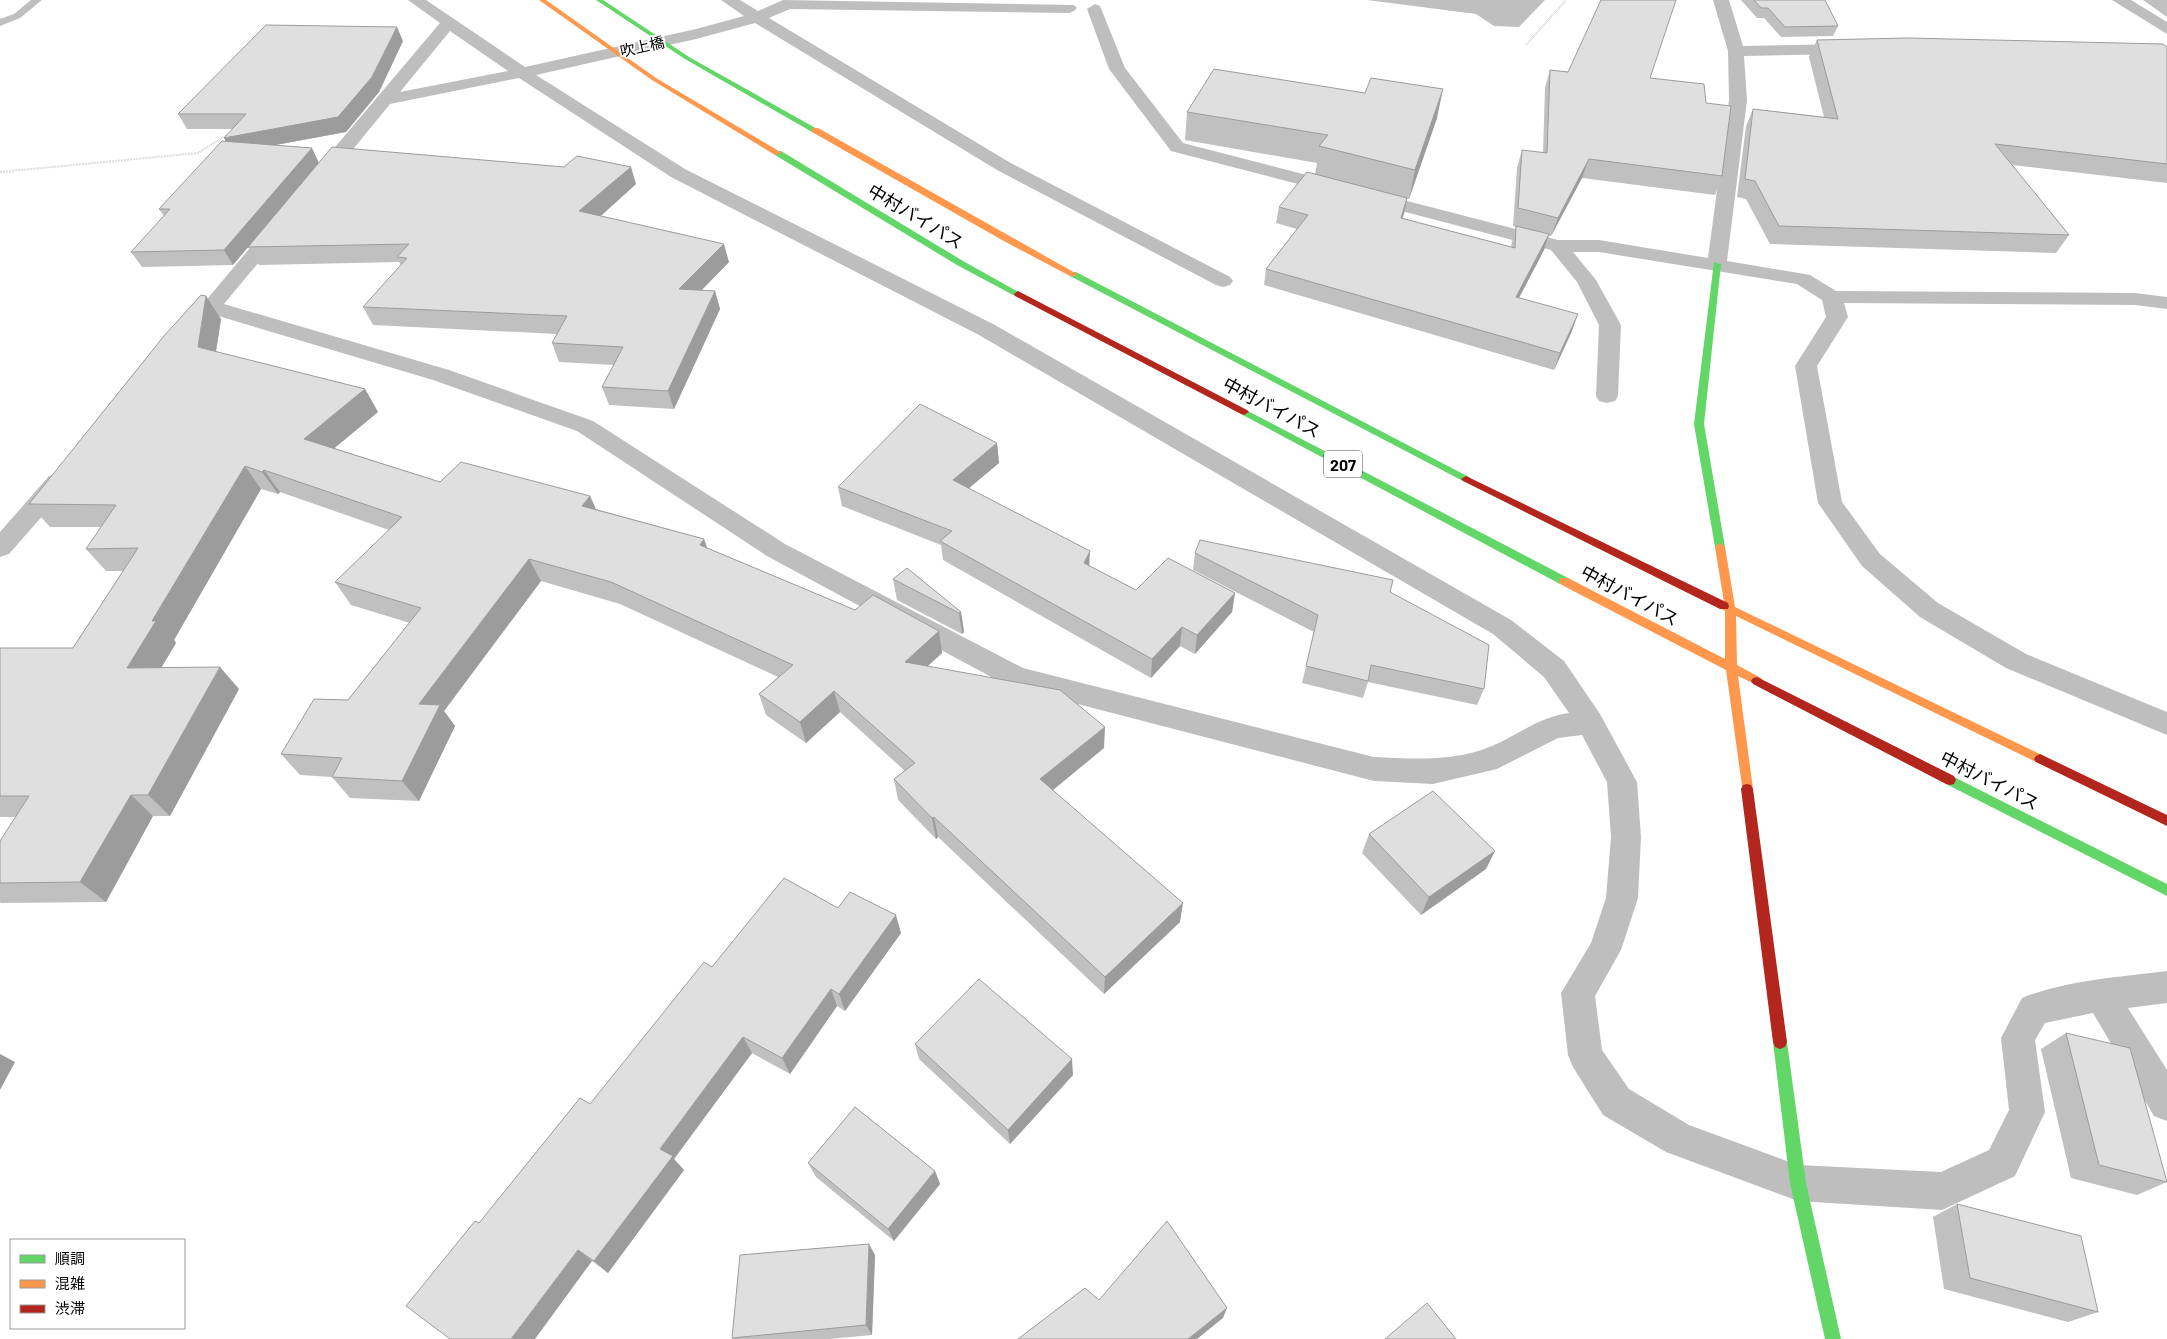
<svg xmlns="http://www.w3.org/2000/svg" width="2167" height="1339" font-family="Barlow,'Noto Sans JP',sans-serif">
  <style>
    .water { fill: #bfbfbf }
    .lines { fill: none; stroke-linecap: round; stroke-linejoin: round }
    .stream { fill: #bfbfbf; fill-rule: evenodd }
    .path { stroke: #b9b9b9; stroke-width: 2; stroke-dasharray: 0.5 1; stroke-linecap: butt }
    .street { fill: #bebebe; fill-rule: evenodd }
    .fast { fill: #63d668; fill-rule: evenodd }
    .slow { fill: #ff974d; fill-rule: evenodd }
    .jam { fill: #b3261e; fill-rule: evenodd }
    .wall { fill: #c0c0c0 }
    .shaded-wall { fill: #9c9c9c }
    .building { fill: #dfdfdf; stroke: #9c9c9c }
    .labels { text-anchor: middle; dominant-baseline: central; stroke-width: 4; stroke-linejoin: round; paint-order: stroke }
    .far-street-label { font-size: 15px; fill: #000; stroke: #fff }
    .shield { fill: #fff; stroke: #4c4c4c; stroke-width: 1 }
    .shield-label { font-size: 16px; font-weight: bold; fill: #000 }
    .street-label { font-size: 18px; fill: #000; stroke: #fff }
  </style>
  <rect width="100%" height="100%" fill="#fff"/>
  <path class="water" d="M1367,0H1545L1519,27L1494,26L1476,14Z"/>
  <g class="lines">
    <path class="stream" d="M31,0H42L20,18L0,26V19L14,14Z"/>
    <path class="path" d="M1526,45L1566,0
      M0,172L198,153L227,135"/>
    <path class="street" d="M408,0H426L525,67L696,29L744,16L721,0H740L758,11L783,0L1074,5L1077,8L1074,11L1069,13L790,9L769,18L1009,162L1230,277L1233,281L1230,285L1223,287L1216,285L997,170L755,23L696,39L536,75L685,169L995,325L1511,620L1564,661L1600,714L1637,782L1641,837L1638,898L1621,950L1595,996L1602,1050L1629,1089L1689,1125L1798,1165L1941,1172L1989,1150L2009,1110L2001,1038L2022,998C2067,980 2119,977 2167,971V1003L2128,1008L2167,1070V1121L2154,1116L2093,1013L2045,1023L2035,1040L2045,1112L2015,1176L1942,1210L1798,1201L1666,1152L1603,1115L1573,1067L1568,1055L1561,993L1591,943L1606,898L1611,837L1607,782L1582,735L1558,738L1497,769L1433,784L1374,781L1016,688L1006,685L767,556L577,431L433,380L215,315C208,324 204,327 193,324L189,320L193,316L270,224H284L287,228L284,232L224,304L449,370L593,421L785,544L1023,668L1374,757C1413,759 1454,762 1492,746C1518,735 1539,717 1569,713L1544,677L1493,634L979,335L671,177L519,78L390,104L328,180H314L312,176L314,172L440,23ZM450,31L508,71L400,92Z
      M1713,0H1729L1743,46L1849,44L1857,49L1849,54L1744,56L1747,100L1727,261L1810,275L1836,291L2135,293L2167,297V309L2135,305L1844,303L1848,317L1817,366L1842,502L1880,554L1938,603L2026,654L2167,712V735L2006,668L1920,617L1862,566L1818,503L1795,366L1826,317L1822,300L1797,284L1599,252H1573L1596,280L1621,325L1618,396L1615,401L1607,403L1599,401L1596,396L1599,325L1577,282L1551,250L1171,151L1109,69L1087,9L1095,4L1100,6L1125,68L1183,143L1558,240H1599L1708,258L1729,100L1728,51Z
      M2112,0H2131L2167,22V34Z
      M58,474L67,476L70,482L67,488L9,554L0,557V532L49,476Z"/>
    <path class="fast" d="M596,0H603L689,57L819,130L812,132L685,59Z
      M775,151H781L963,261L1022,294L1018,297L1015,296L957,265L775,155Z
      M1714,262L1721,264L1704,424L1725,547L1720,551L1715,547L1694,424Z
      M1070,272H1076L1469,477L1471,479L1469,481H1463L1070,276Z
      M1244,409L1568,578L1569,581L1568,584H1560L1241,414V410Z
      M1950,775L2167,884V896L1946,784L1944,780L1946,776Z
      M1780,1035L1785,1037L1787,1042L1806,1183L1841,1339H1825L1790,1183L1773,1042L1775,1037Z"/>
    <path class="slow" d="M539,0H546L656,78L782,153L775,155L652,80Z
      M812,128H818L1077,274L1076,276H1070L1002,240L812,132Z
      M1720,543L1725,547L1735,607L2044,756L2046,759L2044,762L2040,764L2036,762L1736,616L1737,665L1761,678L1763,681L1761,684L1757,685L1738,676L1753,789L1751,793L1747,794L1743,793L1726,670L1560,584L1559,581L1560,578H1568L1725,659V611L1719,606L1724,602L1715,547Z"/>
    <path class="jam" d="M1018,291L1247,410L1249,412L1244,415L1241,414L1015,296L1014,294Z
      M1466,476L1728,603L1729,606L1728,609H1720L1463,481L1461,479Z
      M1757,677L1954,776L1956,780L1954,784L1950,785L1946,784L1753,684L1751,681L1753,678Z
      M2040,754L2167,815V826L2036,762L2034,759L2036,756Z
      M1747,784L1751,785L1753,789L1787,1042L1785,1047L1780,1049L1775,1047L1773,1042L1741,789L1743,785Z"/>
  </g>
  <path class="wall" d="M1741,0H1825L1838,26L1833,36L1781,37L1764,18H1757Z
    M2143,0H2167V17Z
    M1817,40L2167,47V183L2012,165L2069,235L2056,253L1770,244L1746,199L1737,197L1746,126L1753,109L1824,117L1809,57Z
    M403,41L379,92L346,132L275,145L319,163L636,184L601,216L729,262L702,290L715,291L720,309L674,409L609,405L602,387L614,365L559,362L552,343L557,334L373,325L363,307L401,265L399,262L259,265L248,247L233,265L142,267L131,252L164,216L159,209L225,141L232,129H187L178,114Z
    M1550,70L1568,72L1650,78L1706,103L1722,176L1715,195L1582,178L1551,236H1549L1544,250L1519,298L1572,331L1554,370L1264,285L1266,269L1297,229L1276,223L1279,207L1315,174L1317,163L1185,140L1187,112L1437,118L1409,199H1407L1402,218L1511,247L1512,242L1516,227L1513,226L1517,168L1522,150L1543,153L1545,88Z
    M206,296L221,319L216,352L365,389L378,412L334,448L440,482L590,496L596,509L704,539L707,548L855,610L939,631L942,653L928,666L1104,748L1052,790L1180,922L1104,994L938,837L936,839L898,800L894,779L905,771L840,712L806,743L766,715L759,694L778,677L620,604L541,581L444,711L455,726L419,801L350,798L332,777L300,775L281,754L348,700L410,623L351,605L335,582L389,530L280,492L278,494L261,489L174,640L176,643L161,668L239,689L170,816H153L106,902L1,903L0,902V841L16,817H0V648H73L123,571H106L86,549L101,527H50L29,504Z
    M997,443L999,463L969,488L1089,566L1136,590L1235,593L1232,612L1195,654L1180,646L1151,678L943,560L941,545L842,506L838,487Z
    M1195,553L1390,592L1484,689L1477,705L1368,682L1363,698L1302,683L1314,632L1193,570Z
    M893,579L961,612L964,632L962,634L897,600Z
    M1369,834L1486,869L1421,915L1362,853Z
    M838,908L901,933L845,1011L837,1006L790,1074L752,1053L674,1159L684,1170L608,1273L592,1261L479,1223L590,1104L712,967Z
    M2066,1033L2167,1182L2137,1195L2071,1178L2041,1049Z
    M915,1044L1073,1075L1010,1144L919,1059Z
    M808,1163L935,1171L940,1184L894,1241L816,1177Z
    M1957,1204L2098,1312L2068,1322L1944,1289L1933,1217Z
    M875,1255L872,1335L829,1339H733L732,1338Z"/>
  <path class="shaded-wall" d="M397,27L403,41L379,92L346,132L232,153L224,138Z
    M1443,89L1437,118L1409,199L1415,170Z
    M312,148L319,163L233,265L224,250Z
    M1589,159L1582,178L1551,236L1558,218Z
    M631,167L636,184L586,229L579,211Z
    M1407,198L1404,214L1397,234L1401,218Z
    M1549,234L1544,250L1511,313L1516,297Z
    M724,244L729,262L685,307L679,289Z
    M715,291L720,309L674,409L668,391Z
    M206,296L221,319L213,370L198,347Z
    M1578,314L1572,331L1554,370L1560,353Z
    M365,389L378,412L319,461L304,439Z
    M997,443L999,463L956,499L953,480Z
    M245,466L261,489L174,640L176,643L148,690L127,668L152,621Z
    M264,470L280,492L278,494L262,472Z
    M590,496L600,519L582,506Z
    M704,539L712,562L700,545Z
    M1090,551L1089,570L1084,563Z
    M529,559L541,581L444,711L455,726L419,801L402,781L419,704Z
    M1235,593L1232,612L1195,654L1197,635Z
    M961,612L964,632L962,634L959,613Z
    M1182,627L1180,646L1151,678L1152,659Z
    M939,631L942,653L909,683L905,662Z
    M220,667L239,689L170,816L148,795Z
    M834,691L840,712L806,743L800,722Z
    M1105,727L1104,748L1041,800L1040,779Z
    M131,795L153,816L106,902L80,882Z
    M934,817L938,837L936,839L932,818Z
    M1495,851L1486,869L1421,915L1429,897Z
    M1183,903L1180,922L1104,994L1105,977Z
    M896,915L901,933L845,1011L839,994Z
    M831,989L837,1006L790,1074L782,1058Z
    M743,1037L752,1053L674,1159L684,1170L608,1273L594,1261L660,1149Z
    M0,1054L15,1062L0,1090Z
    M1072,1059L1073,1075L1010,1144L1008,1130Z
    M935,1171L940,1184L894,1241L888,1229Z
    M869,1244L875,1255L872,1335L866,1325Z
    M578,1250L592,1261L535,1339H511Z
    M1227,1308L1223,1318L1197,1339H1188Z"/>
  <path class="building" d="M1601,0H1676L1650,78L1704,84L1706,103L1731,106L1722,176L1589,159L1558,218L1518,208L1522,150L1547,153L1550,70L1568,72Z
    M1754,0H1825L1838,26L1785,27L1768,8H1761Z
    M266,25L397,27L372,77L338,117L224,138L246,114H178Z
    M1908,38L2163,44L2167,47V164L1995,144L2069,235L1779,226L1755,181L1745,179L1753,109L1838,119L1817,40Z
    M1214,69L1365,93L1371,78L1443,89L1415,170L1319,146L1328,135L1187,112Z
    M222,141L312,148L224,250L131,252L170,209H159Z
    M332,147L564,167L577,156L631,167L579,211L724,244L679,289L715,291L668,391L602,387L623,347L552,343L567,316L363,307L407,258L397,257L409,244L248,247Z
    M1307,172L1407,198L1401,218L1515,248L1516,226L1549,234L1516,297L1578,314L1560,353L1266,269L1308,215L1279,207Z
    M201,295L206,296L198,347L365,389L304,439L440,482L461,462L590,496L582,506L704,539L700,545L855,610L873,595L939,631L905,662L1060,690L1105,727L1040,779L1183,903L1105,977L934,817L932,818L894,779L915,763L834,691L800,722L759,694L793,665L611,582L529,559L419,704L440,705L402,781L332,777L342,758L281,754L314,699L348,700L421,608L335,582L402,517L264,470L262,472L245,466L152,621H156L127,668L220,667L148,795H131L80,882L0,883V841L29,796H0V648H73L138,548L86,549L116,505L29,504L164,336Z
    M920,404L997,443L953,480L1090,551L1084,563L1136,590L1168,558L1235,593L1197,635L1182,627L1152,659L940,541L952,531L838,487Z
    M1200,540L1393,580L1390,592L1489,645L1484,689L1371,665L1368,681L1306,666L1318,615L1195,553Z
    M907,568L961,612L959,613L893,579Z
    M1433,791L1495,851L1429,897L1369,834Z
    M784,878L838,908L850,892L896,915L839,994L831,989L782,1058L743,1037L660,1149L673,1156L594,1261L578,1250L511,1339H450L406,1306L475,1221L479,1223L580,1098L590,1104L704,962L712,967Z
    M979,979L1072,1059L1008,1130L915,1044Z
    M2066,1033L2130,1048L2167,1182L2099,1165Z
    M855,1107L935,1171L888,1229L808,1163Z
    M1957,1204L2081,1236L2098,1312L1970,1278Z
    M1167,1221L1227,1308L1188,1339H1018L1085,1288L1099,1300Z
    M869,1244L866,1325L732,1338L740,1255Z
    M1427,1303L1456,1339H1385Z"/>
  <g class="labels">
    <g class="far-street-label">
      <text transform="translate(642 46) rotate(-13)">吹上橋</text>
    </g>
    <rect class="shield" x="1324" y="450.5" width="38" height="27" rx="4"/>
    <g class="shield-label">
      <text x="1343" y="464">207</text>
    </g>
    <g class="street-label">
      <text transform="translate(916 216) rotate(31)">中村バイパス</text>
      <text transform="translate(1272 407) rotate(28)">中村バイパス</text>
      <text transform="translate(1630 595) rotate(28)">中村バイパス</text>
      <text transform="translate(1990 780) rotate(27)">中村バイパス</text>
    </g>
  </g>
  <rect x="10" y="1239" width="175" height="90" fill="#ffffff" stroke="#999999"/>
  <rect x="20" y="1255" width="25" height="8" fill="#63d668" stroke="#999999"/>
  <text x="55" y="1264" font-size="15" fill="#000000">順調</text>
  <rect x="20" y="1280" width="25" height="8" fill="#ff974d" stroke="#999999"/>
  <text x="55" y="1289" font-size="15" fill="#000000">混雑</text>
  <rect x="20" y="1305" width="25" height="8" fill="#b3261e" stroke="#999999"/>
  <text x="55" y="1314" font-size="15" fill="#000000">渋滞</text>
</svg>
